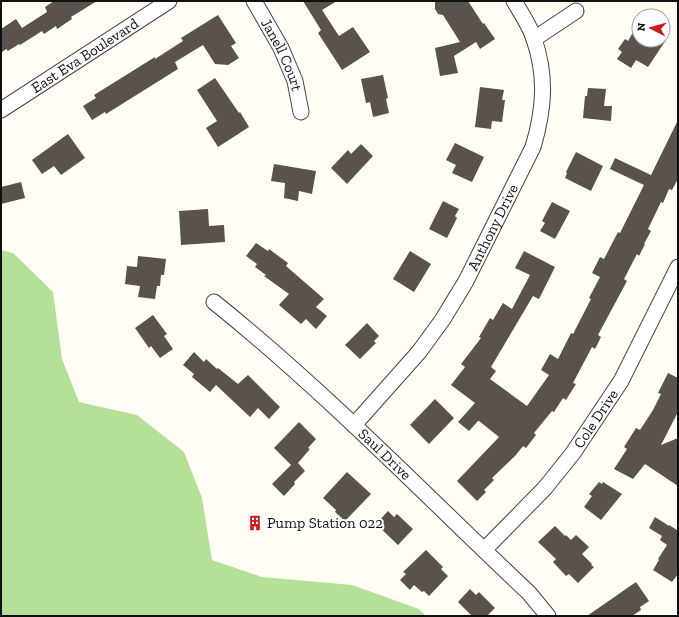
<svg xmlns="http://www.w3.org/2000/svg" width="679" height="617" font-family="'Zilla Slab',serif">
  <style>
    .forest { fill: #b5e097 }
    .building { fill: #5a524c }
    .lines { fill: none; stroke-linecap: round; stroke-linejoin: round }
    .minor-casing { stroke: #434343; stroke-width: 17 }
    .minor { stroke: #fff; stroke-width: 15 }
    .labels { text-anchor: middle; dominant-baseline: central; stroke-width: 4; stroke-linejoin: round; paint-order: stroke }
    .street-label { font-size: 15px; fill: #101010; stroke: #fff }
    .poi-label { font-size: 15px; fill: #101010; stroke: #fff; text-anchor: start }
  </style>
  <rect width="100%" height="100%" fill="#fffdf4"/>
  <path class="forest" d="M1,250L13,253L53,292L62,359L79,402L137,415L184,452L202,498L212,560L262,577L352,585L419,609L426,616H1Z"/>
  <path class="building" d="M54,1H97L71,17L72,19L57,29L56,26L44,34L42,31L20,45L19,44L8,51L6,49L1,53V29L16,19L22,28L47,12L45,7Z
    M303,1H337L322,10L339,36L353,27L370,52L342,70L318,33L321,30Z
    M435,1H468L483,24L484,23L495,39L480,49L476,42L454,56L458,73L440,76L435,48L460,42L443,15L438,14L435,9Z
    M218,15L236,43L231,46L239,58L228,65L215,64L203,45L175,62L178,69L106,114L105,112L92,120L83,106L96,98L94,95L155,57V59L183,41L181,38Z
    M639,22V40H666L648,67L636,60L631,68L617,59L622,52L618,49L625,39L628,41Z
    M383,75L388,98L386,99L389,113L373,117L370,102L366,103L361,79Z
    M215,78L239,113L240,112L249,127L218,147L206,128L217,121L197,90Z
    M480,87L504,90L502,100H505L502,122L492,121L491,129L475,127Z
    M588,88L606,89L604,106H612L611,121L583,118L585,96H587Z
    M678,120V179L672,190L669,189L663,203L661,202L648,229L651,231L644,244H645L639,256L637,254L624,279L627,281L598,335L601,337L595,349L592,347L573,383L576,384L566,400L563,398L554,412L552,411L534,433L536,435L526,448L523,446L515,456L492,478L494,480L484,490L486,492L477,501L457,481L499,437L479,421H478L469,431L458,422L475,403L451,385L465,367L461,364L481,338L479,337L490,318L493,320L503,303L512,309L530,275L515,268L524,251L555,267L539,299L533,296L491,367L496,371L490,379L527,406L549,375L541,370L550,354L558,359L571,333L573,334L591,299L589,298L600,277L592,273L600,257L604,259L618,232L620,233L644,185L610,169L615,158L651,175Z
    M68,134L85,158L61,175L54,166L42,174L32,160Z
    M455,143L484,157L472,182L452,173L456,165L446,160Z
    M361,144L373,156L347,184L331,168L348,150L351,154Z
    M576,152L603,166L591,191L565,178L567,173L566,172Z
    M274,164L316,171L312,194L299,191L298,201L284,198L285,183L271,181Z
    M21,182L25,198L1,204V187Z
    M443,201L459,209L455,216L457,218L447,238L429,229Z
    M552,202L570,211L555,239L540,231L545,223L542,221Z
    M208,209L209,226L224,225L225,242L181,245L179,211Z
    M256,243L268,251L269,249L288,263L286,266L324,299L316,307L327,316L316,329L306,319L301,324L279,305L289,294L264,276L266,275L255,267L257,264L246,256Z
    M410,251L431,264L414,292L393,279Z
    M138,256L166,259L164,275H161L160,286H157L155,299L138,297L140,286L125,284L127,266L137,267Z
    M153,315L167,334L164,336L173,349L160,358L151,346L149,348L135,328Z
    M367,323L379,336L374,341L376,343L360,359L345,345Z
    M194,352L204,362L206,359L217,369L218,368L238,384L248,375L280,407L269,419L258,408L250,417L216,385L210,392L192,377L194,374L183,365Z
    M668,373L678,378V412L661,445L678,438V486L645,464L633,479L614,469L627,449L624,447L636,428L640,430L653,410L661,394L658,393Z
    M435,399L454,418L429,444L410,425Z
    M299,422L316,439L308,448L310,449L298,463L305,471L294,482L295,484L284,496L272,484L291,465L274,448Z
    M347,472L371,494L345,521L335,512L336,510L323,498Z
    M599,482L602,484L603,482L622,494L601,520L584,507L592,496L589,494Z
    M388,511L394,517L397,514L413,529L398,545L376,524Z
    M655,517L669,526V525L677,530L678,529V574L672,582L653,570L659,560L658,559L667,545L660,540L662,536L649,528Z
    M555,526L565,536L566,535L571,540L576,535L589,547L582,554L592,564L591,565L594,567L578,583L569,574L566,576L553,562L556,559L538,542Z
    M426,550L443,567L441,569L448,576L429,596L424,591L422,592L414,585L410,590L400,580L406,574L403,572Z
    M636,582L649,601L640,607L641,610L632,616H587Z
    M470,589L476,595L479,592L495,608L487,616H472L458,602Z"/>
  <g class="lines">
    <g class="minor-casing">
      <g id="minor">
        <path id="s1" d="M254,1L281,48L295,81L301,112"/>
        <path d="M534,39L576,11"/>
        <path id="s2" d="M1,110L169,1"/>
        <path id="s3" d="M214,302C325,391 425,495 529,593L548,616"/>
        <path id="s4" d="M354,425L419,352L443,319L466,281L533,147C544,110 547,77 534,39C530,26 521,13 514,1"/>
        <path id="s5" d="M484,550L545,488L573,453L621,381L678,267"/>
      </g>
    </g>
    <use href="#minor" class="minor"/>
  </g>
  <defs>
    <g id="building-bare" transform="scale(1.2)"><path d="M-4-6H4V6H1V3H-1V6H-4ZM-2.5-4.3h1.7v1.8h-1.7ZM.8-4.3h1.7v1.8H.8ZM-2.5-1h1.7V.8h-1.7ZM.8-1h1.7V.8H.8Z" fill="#ce1b1d" stroke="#fff" stroke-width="2.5" paint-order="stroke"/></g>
  </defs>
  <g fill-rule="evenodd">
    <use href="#building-bare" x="255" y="523"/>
  </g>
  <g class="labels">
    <g class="street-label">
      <text stroke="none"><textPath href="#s2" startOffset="100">East Eva Boulevard</textPath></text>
      <text stroke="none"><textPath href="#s1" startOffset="61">Janell Court</textPath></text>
      <text stroke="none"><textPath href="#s4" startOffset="243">Anthony Drive</textPath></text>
      <text stroke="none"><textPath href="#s5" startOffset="173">Cole Drive</textPath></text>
      <text stroke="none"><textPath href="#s3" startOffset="229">Saul Drive</textPath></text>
    </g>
    <g class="poi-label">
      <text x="267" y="523">Pump Station 022</text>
    </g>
  </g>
  <rect width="679" height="617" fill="none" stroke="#101010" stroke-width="4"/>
  <g transform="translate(651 28) rotate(276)"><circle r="19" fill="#ffffff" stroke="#9f9f9f"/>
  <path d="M0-3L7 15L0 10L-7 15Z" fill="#ce1b1d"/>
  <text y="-6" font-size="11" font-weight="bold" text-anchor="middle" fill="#101010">N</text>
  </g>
</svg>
